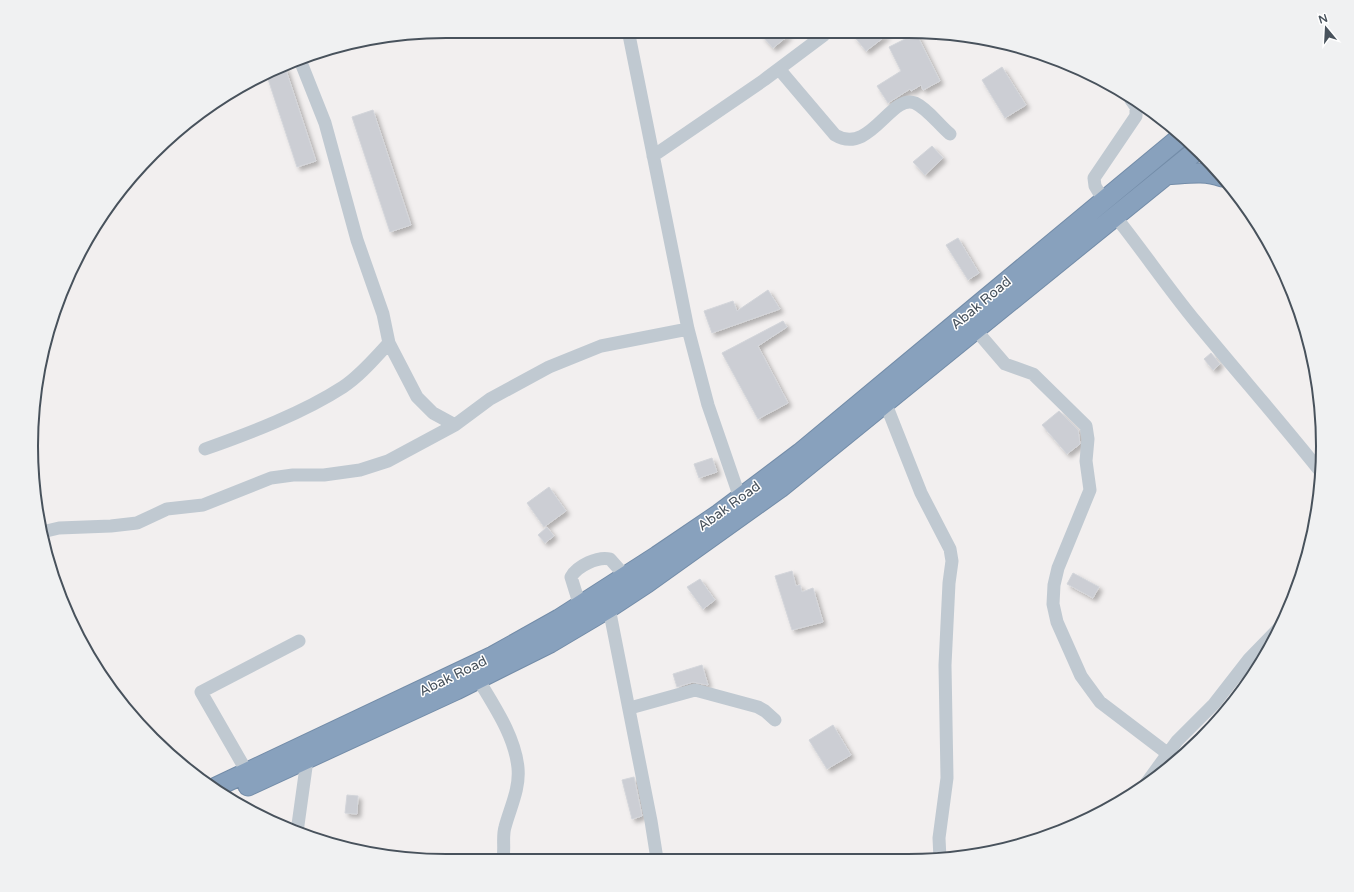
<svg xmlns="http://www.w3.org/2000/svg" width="1354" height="892" font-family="'Varela Round',sans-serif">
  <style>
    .building { fill: #ccced4; stroke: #d3d5da; filter: url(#shadow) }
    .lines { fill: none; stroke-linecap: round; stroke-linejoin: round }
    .highway-casing { stroke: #738ca8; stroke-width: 21 }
    .minor { stroke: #c0c9d1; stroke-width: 13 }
    .highway { stroke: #88a1bd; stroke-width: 19 }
    .labels { text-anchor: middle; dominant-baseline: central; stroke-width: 3; stroke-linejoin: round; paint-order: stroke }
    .street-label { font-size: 14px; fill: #48525c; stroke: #fff }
    .rim { fill: none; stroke: #48525c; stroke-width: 2 }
  </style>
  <defs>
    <filter id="shadow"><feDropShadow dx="3.5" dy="3.5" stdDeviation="2" flood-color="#0004"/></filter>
  </defs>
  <rect width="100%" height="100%" fill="#f2efef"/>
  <path class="building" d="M761,35H789L773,48Z
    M853,35H887L866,51Z
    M913,35H917L940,81L923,90L921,85L911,91L910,89L888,103L877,86L901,71L889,47Z
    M285,67L316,161L297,167L267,76Z
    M1002,67L1026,105L1005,118L982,80Z
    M373,110L411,225L390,232L352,117Z
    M932,146L943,158L925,175L913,162Z
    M958,238L979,273L968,280L946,245Z
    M768,290L780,309L712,333L704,311L733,301L737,311Z
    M783,321L787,327L758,346L788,403L758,419L722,353Z
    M1211,353L1220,364L1213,370L1204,359Z
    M1059,411L1078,430L1080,444L1067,454L1042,425Z
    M712,458L717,472L699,478L694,464Z
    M549,487L566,511L544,527L527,503Z
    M547,527L554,536L545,543L538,535Z
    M792,571L796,586L800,585L802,592L813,588L823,622L792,630L775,576Z
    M1073,573L1099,587L1093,598L1067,584Z
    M700,579L715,600L703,609L687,587Z
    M702,665L708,685L693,682L677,687L673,674Z
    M833,725L851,755L827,769L809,740Z
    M634,777L642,816L632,819L622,780Z
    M347,795L358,796L357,814L345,813Z"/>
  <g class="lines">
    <g class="highway-casing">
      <path id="highway" d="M1166,175C1185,174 1204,170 1222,177
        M248,786L456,690L550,643L609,608L647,583L780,488L1197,150
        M216,787L493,656L559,619L657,556L719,514L800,453L1183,135"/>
    </g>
    <path class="minor" d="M629,35L688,329L708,405L740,498
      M300,60L325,123L357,240L383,314L389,343L417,397L433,413L455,425
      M779,69L835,135C870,156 891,93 915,103C928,109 939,125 950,134
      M653,156L764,80L824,35
      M1104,201L1095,186L1094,178L1136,116V107L1131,100
      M1115,216C1143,251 1168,288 1196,322C1237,372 1280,421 1320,471
      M975,329L1005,364L1033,374L1086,426L1088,439L1086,461L1090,490L1058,568L1054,585L1053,604L1057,622L1081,676L1100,702L1167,753
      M885,402L921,493L950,549L952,561L949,583L945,665L947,778L939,838L940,859
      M205,449C250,433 303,413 343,387C360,376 375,358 389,343
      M42,532L59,528L111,526L137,523L167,509L203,505L271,478L293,475H324L360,470L388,461L455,425L490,399L549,367L601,346L688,329
      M580,606L571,577C577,566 598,556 610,559L626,577
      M609,608L651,821L657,859
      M478,679C494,706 515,736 518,768C520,789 510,808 505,827C502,837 505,848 503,858
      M630,708L695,690L758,707L765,711L775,720
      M247,772L201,692L299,641
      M1145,785L1177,741L1214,704L1249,659L1279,628
      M297,832L307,760"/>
    <use href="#highway" class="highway"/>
  </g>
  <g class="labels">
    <g class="street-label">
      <text transform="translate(981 303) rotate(-40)">Abak Road</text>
      <text transform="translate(729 506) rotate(-36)">Abak Road</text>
      <text transform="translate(453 676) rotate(-26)">Abak Road</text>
    </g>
  </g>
  <path d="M0 0H1354V892H0ZM446 38H908A408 408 0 0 1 1316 446V446A408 408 0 0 1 908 854H446A408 408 0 0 1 38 446V446A408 408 0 0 1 446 38Z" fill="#f0f1f2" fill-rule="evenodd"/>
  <path class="rim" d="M446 38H908A408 408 0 0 1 1316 446V446A408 408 0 0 1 908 854H446A408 408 0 0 1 38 446V446A408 408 0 0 1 446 38Z"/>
  <g transform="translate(1326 28) rotate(342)" stroke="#ffffff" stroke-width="3" paint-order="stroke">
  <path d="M0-3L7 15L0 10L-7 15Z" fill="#48525c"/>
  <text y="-6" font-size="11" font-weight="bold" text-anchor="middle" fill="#48525c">N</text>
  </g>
</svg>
